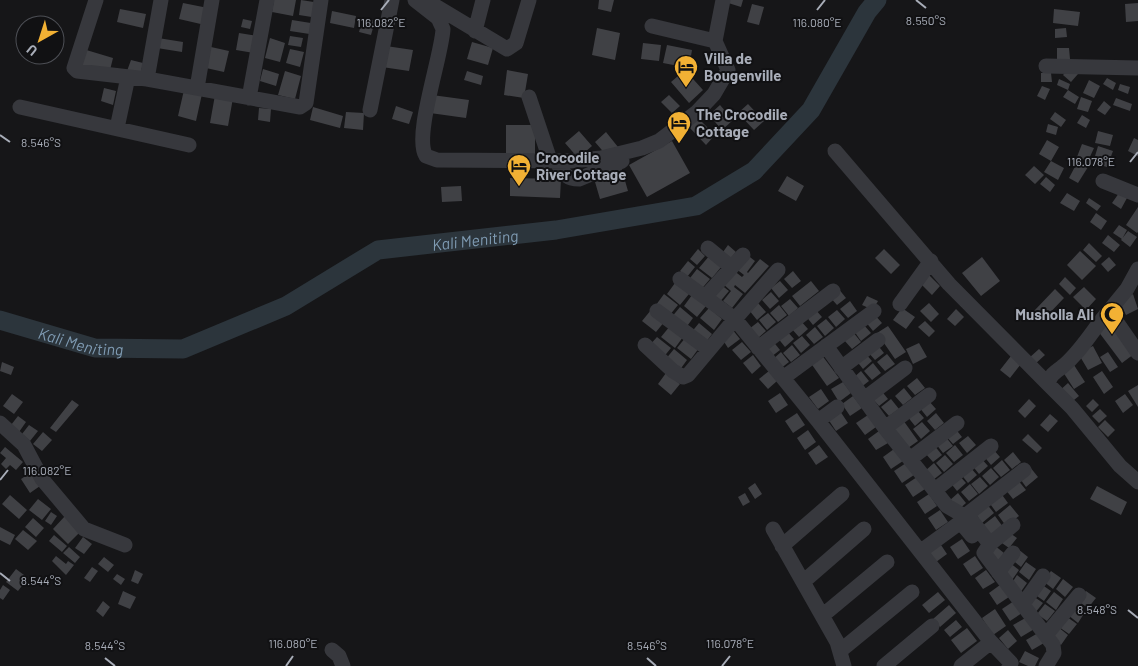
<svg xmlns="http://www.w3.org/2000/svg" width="1138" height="666" font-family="Barlow,sans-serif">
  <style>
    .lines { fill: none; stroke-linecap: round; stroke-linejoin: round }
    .river { stroke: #2c353c; stroke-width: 19 }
    .building { fill: #404145 }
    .minor { stroke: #37383d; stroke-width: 15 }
    .ticks { fill: none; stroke: #a8adb8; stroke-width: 2 }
    .labels { text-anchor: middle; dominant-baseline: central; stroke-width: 4; stroke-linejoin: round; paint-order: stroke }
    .poi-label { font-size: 15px; font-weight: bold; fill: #a8adb8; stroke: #111113; text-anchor: start }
    .water-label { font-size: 16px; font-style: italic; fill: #7f9bb3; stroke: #111113 }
    .ticks-label { font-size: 12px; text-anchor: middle; fill: #a8adb8; stroke: #111113; stroke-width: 4; stroke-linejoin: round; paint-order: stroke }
  </style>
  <rect width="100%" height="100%" fill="#161618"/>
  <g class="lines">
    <path class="river" id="s1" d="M0,320L95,348L183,349L286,306L378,250L556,230L696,206L754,171L811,110L867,12L877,0"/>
  </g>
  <path class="building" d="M274,0H296L293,16L272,12Z
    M301,0L320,3L318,18L299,15Z
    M599,0H614L611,12L598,9Z
    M726,0H743L741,7L725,2Z
    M183,3L208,8L205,25L179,19Z
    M1138,3V21L1126,22L1125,4Z
    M752,4L764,7L759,25L747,22Z
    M120,9L146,14L143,28L117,22Z
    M1054,9L1080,12L1078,26L1053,23Z
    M332,11L356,16L354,28L330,23Z
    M363,18L375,21L371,35L359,32Z
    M243,19L252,21L250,29L241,27Z
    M292,20L317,24L316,35L290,31Z
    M597,28L620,33L615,60L592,55Z
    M1066,28L1067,37L1055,38V29Z
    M239,33L257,36L254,53L236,50Z
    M290,36L303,38L301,47L288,45Z
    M158,38L183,42L182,52L157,48Z
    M270,38L285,43L280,62L265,58Z
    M472,42L493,48L488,65L467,59Z
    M643,43L661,45L659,61L641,59Z
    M667,45L692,50L689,68L663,63Z
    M386,46L413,50L409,71L382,67Z
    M211,47L229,51L224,72L206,68Z
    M1057,48H1069L1070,59L1057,60Z
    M83,49L113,58L109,74L79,65Z
    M290,49L304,52L300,67L286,63Z
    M131,60L143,63L140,75L127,71Z
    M1070,67L1078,74L1071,82L1063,75Z
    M263,69L279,74L276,86L260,81Z
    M507,70L528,74L524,98L504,95Z
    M685,70L703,90L689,103L671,82Z
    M285,71L301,76L295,99L278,95Z
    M467,71L483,76L481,85L464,80Z
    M1041,73H1051L1052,82H1041Z
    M1107,78L1116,83L1113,90L1103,84Z
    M1059,79L1070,84L1068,90L1057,85Z
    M1089,80L1100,86L1094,98L1083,93Z
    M1120,84L1130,87L1128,94L1118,90Z
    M1042,86L1050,89L1045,100L1037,96Z
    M104,88L116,91L113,105L101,101Z
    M184,90L202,94L196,121L178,116Z
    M1068,90L1079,97L1075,104L1063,97Z
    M215,95L233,98L228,126L210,123Z
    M432,95L469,100L466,118L430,113Z
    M669,95L680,106L672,113L661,102Z
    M1081,97L1092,101L1088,112L1077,109Z
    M1116,98L1132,104L1130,111L1113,105Z
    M1104,101L1111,107L1105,115L1097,110Z
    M748,104L764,121L754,130L738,113Z
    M720,105L733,120L722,130L709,115Z
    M396,106L413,112L409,124L392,119Z
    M313,107L343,116L340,128L310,120Z
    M259,108L271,109L270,122L258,120Z
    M346,112L364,113L363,130L344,128Z
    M1055,112L1066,120L1061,127L1050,119Z
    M1082,115L1090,120L1086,128L1077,123Z
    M698,118L715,135L706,145L689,127Z
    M1048,124L1058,127L1056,135L1046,132Z
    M506,125H535V155H506Z
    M579,131L592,146L578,158L565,143Z
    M1098,131L1113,135L1110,146L1095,143Z
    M606,132L618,147L607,156L595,142Z
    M1134,138L1138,140V156L1128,151Z
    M1047,140L1059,147L1051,161L1039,154Z
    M672,141L690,173L647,197L629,165Z
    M1082,144L1094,148L1088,161L1077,157Z
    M1098,146L1113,151L1107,167L1093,163Z
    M1051,161L1064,168L1058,180L1044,172Z
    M1078,161L1088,167L1078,183L1069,178Z
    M1034,166L1044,175L1035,184L1025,175Z
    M621,167L628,191L600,199L593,175Z
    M787,176L804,186L796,201L778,191Z
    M1046,177L1055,185L1050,192L1040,184Z
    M510,178L561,179L560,198L510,196Z
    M461,186L462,201L442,202L441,187Z
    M1067,193L1080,201L1074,211L1060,203Z
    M1119,193L1127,198L1121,209L1112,203Z
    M1089,198L1101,206L1097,211L1086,203Z
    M1138,207V232L1137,233L1126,225Z
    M1096,213L1107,221L1101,230L1090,222Z
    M1119,225L1127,230L1122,239L1113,233Z
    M1128,231L1137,237L1130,247L1121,240Z
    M1108,235L1120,245L1114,252L1102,243Z
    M1089,243L1102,256L1096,262L1083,250Z
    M728,245L736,252L730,259L723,252Z
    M698,249L705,256L697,265L690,259Z
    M884,249L900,265L891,274L875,258Z
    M1080,251L1096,266L1082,280L1067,265Z
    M746,254L755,261L747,272L748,273L760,259L769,266L745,293L735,285L734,287L743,294L732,308L723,301L731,291L722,283L733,270L742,277L744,275L735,268Z
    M710,255L722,266L712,278L699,268Z
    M982,257L1000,281L981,296L962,273Z
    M1109,257L1116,265L1108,272L1101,264Z
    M688,261L695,267L687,277L680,271Z
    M697,269L710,279L699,292L687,282Z
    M793,271L801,281L792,288L784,279Z
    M929,275L940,286L932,295L920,283Z
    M1065,277L1076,288L1070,295L1059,284Z
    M780,281L788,290L779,298L771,288Z
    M811,281L819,291L800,306L792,296Z
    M675,283L689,294L680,305L667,294Z
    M720,284L729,291L718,304L709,297Z
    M1084,287L1096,299L1086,310L1073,297Z
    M838,288L846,298L837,305L829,296Z
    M1055,289L1064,298L1043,320L1034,311Z
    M771,292L779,301L770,309L762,300Z
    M664,294L678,305L669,316L656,305Z
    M1133,294L1138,309L1126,315L1119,301Z
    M692,295L706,306L697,317L684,306Z
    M867,296L878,301L873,310L862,305Z
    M790,299L798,308L789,316L781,306Z
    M850,301L857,311L848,318L840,309Z
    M758,303L766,312L757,320L749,310Z
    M929,303L939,314L931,322L920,311Z
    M779,305L787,315L778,322L770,313Z
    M680,307L693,318L685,329L671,318Z
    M709,308L722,319L714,330L700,318Z
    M814,308L822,317L813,325L805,315Z
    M902,308L915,317L906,329L893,320Z
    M956,309L964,317L955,326L947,319Z
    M651,310L665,321L656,332L642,321Z
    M837,310L845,319L836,327L828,317Z
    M768,313L776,322L767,330L759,320Z
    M874,314L882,323L873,331L865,321Z
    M826,319L834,328L825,336L817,326Z
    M800,320L808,329L799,337L791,328Z
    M925,321L935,331L929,337L918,327Z
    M1113,321L1134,354L1122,363L1098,331Z
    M758,322L766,331L757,339L749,329Z
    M699,323L712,334L704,345L690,334Z
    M863,324L871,333L861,341L854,331Z
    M670,326L683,337L675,348L661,337Z
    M888,326L906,352L895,359L877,333Z
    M815,327L823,337L814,344L806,335Z
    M732,329L740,339L728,348L721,337Z
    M786,330L794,339L785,347L777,337Z
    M853,332L861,342L852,349L844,340Z
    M802,336L810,345L801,353L793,343Z
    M657,337L671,348L662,359L648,347Z
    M686,337L699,348L691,359L677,348Z
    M772,340L780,350L771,357L763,348Z
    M742,342L751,352L741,360L732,350Z
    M876,343L884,353L875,360L867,351Z
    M919,343L927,357L913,364L906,349Z
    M792,345L800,355L791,362L783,353Z
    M1093,346L1102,363L1088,370L1078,353Z
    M674,349L687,360L679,371L665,360Z
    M1039,349L1045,355L1035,364L1029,358Z
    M781,352L789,362L780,369L772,360Z
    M864,352L872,361L863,369L855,359Z
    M1108,352L1118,367L1110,372L1100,357Z
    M821,354L839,378L827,386L810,362Z
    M887,354L895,364L885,371L877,362Z
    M753,355L761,366L752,374L743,363Z
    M1011,356L1021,364L1010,378L1000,370Z
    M2,362L14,367L11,375L0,371Z
    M873,363L881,373L872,380L864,371Z
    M1074,365L1085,382L1074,389L1063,372Z
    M769,371L777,381L768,389L759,379Z
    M861,371L869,381L860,388L852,379Z
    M1102,371L1113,387L1104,394L1093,377Z
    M666,373L680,384L671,395L658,384Z
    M917,378L925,388L915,395L907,386Z
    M843,382L851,393L839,402L831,389Z
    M1068,383L1079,396L1069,404L1058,392Z
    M1138,385V407L1128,391Z
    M904,388L912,398L903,405L895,396Z
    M821,389L829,401L818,409L809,397Z
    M880,389L888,399L879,406L871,397Z
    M780,393L788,405L776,413L768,401Z
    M12,394L23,402L14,414L3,406Z
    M1125,394L1133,405L1123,413L1115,401Z
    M853,396L862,408L850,416L842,404Z
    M891,399L899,409L889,416L881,407Z
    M1029,399L1036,406L1025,418L1018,411Z
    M1093,399L1099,405L1092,412L1086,406Z
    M72,400L79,405L56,432L50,428Z
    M928,400L936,409L927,417L919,407Z
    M916,409L924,418L915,426L907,416Z
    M1100,409L1107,416L1099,423L1092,416Z
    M840,411L848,423L836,431L828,419Z
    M797,413L805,425L793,433L785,421Z
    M936,413L944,423L935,430L927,421Z
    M1050,414L1058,421L1048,432L1040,425Z
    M868,415L876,427L865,435L856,423Z
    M18,416L26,422L19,432L11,425Z
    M903,420L918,441L908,448L894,428Z
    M1105,420L1115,430L1108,437L1098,427Z
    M922,422L930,431L921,439L913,429Z
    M29,425L38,431L30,441L22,434Z
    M954,427L962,437L953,444L945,435Z
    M808,430L816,442L805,450L797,438Z
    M879,431L888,443L876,450L868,439Z
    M43,432L52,440L42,451L33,444Z
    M1028,434L1042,448L1037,453L1022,440Z
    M945,436L953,446L943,453L936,444Z
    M968,436L976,445L967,453L959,443Z
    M819,445L828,457L816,465L808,453Z
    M934,445L942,455L933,462L925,453Z
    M955,445L963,455L954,462L946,453Z
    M5,447L23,462L16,470L10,465L6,469L1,464L6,458L0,453Z
    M992,448L1000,457L991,465L983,455Z
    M894,449L903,461L891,469L883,457Z
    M1013,452L1021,462L1012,469L1004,460Z
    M945,455L953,464L944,472L936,463Z
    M980,457L988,466L979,474L971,464Z
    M1002,460L1010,470L1001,477L993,468Z
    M906,463L914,475L902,483L894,471Z
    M934,463L942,473L933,480L925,471Z
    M969,466L977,475L968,483L960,473Z
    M1030,467L1038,477L1026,487L1018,476Z
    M991,468L999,477L990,485L982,476Z
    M30,473L40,486L30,493L21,479Z
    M958,474L966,483L957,491L949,481Z
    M917,477L925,489L913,497L905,485Z
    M980,477L988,486L979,494L971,484Z
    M1017,479L1026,490L1013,499L1005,489Z
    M755,483L762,494L755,499L748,488Z
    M970,484L978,494L969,501L961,492Z
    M1097,486L1127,502L1121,515L1090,499Z
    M1000,492L1008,503L996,512L988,501Z
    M745,493L750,502L743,506L738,497Z
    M958,493L966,503L957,511L949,501Z
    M929,494L937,506L925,514L917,502Z
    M10,495L27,510L19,519L2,504Z
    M38,499L51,509L42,520L29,510Z
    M986,503L994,513L982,523L974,512Z
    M1010,505L1019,516L1006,526L998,515Z
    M940,510L948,522L936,530L928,518Z
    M51,512L57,516L51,525L45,521Z
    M65,516L80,532L68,544L53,529Z
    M995,516L1003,527L991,537L982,526Z
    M33,518L44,528L36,537L25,527Z
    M0,527L15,535L10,545L0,540Z
    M23,530L37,541L28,550L15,539Z
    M1007,531L1017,538L1009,548L999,541Z
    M54,535L67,546L62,552L49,541Z
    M83,537L92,544L84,554L75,548Z
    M962,539L970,551L958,559L950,547Z
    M939,542L947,554L936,562L927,550Z
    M994,545L1004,553L997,563L987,555Z
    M69,547L80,557L75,563L63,553Z
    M1018,549L1028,557L1021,567L1011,559Z
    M56,556L66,564L68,561L74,565L66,575L52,561Z
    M975,556L983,568L971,576L963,564Z
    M104,557L114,565L108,572L98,564Z
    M1009,562L1019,570L1012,580L1002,572Z
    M1026,562L1036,569L1029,580L1019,572Z
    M92,567L98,571L90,582L84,578Z
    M16,569L28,578L18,591L6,582Z
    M135,570L143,574L138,584L131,581Z
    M986,570L995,582L983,589L975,578Z
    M1051,571L1061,578L1053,589L1043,581Z
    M117,574L125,579L121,585L113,579Z
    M1017,575L1027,583L1020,593L1010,586Z
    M1063,579L1073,587L1065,597L1056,589Z
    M1041,584L1051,591L1044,601L1034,594Z
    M3,585L10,590L3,600L0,598V590Z
    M1000,585L1009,597L997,605L989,593Z
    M123,591L136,597L130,609L118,604Z
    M1086,591L1096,598L1088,608L1078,601Z
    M938,592L945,600L929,613L922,605Z
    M1054,592L1063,599L1056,610L1046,602Z
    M1033,596L1043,603L1035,613L1025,606Z
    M103,601L110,607L103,617L96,611Z
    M1014,601L1022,613L1010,621L1002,609Z
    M1045,604L1055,611L1047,621L1037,614Z
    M949,605L956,613L940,627L933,619Z
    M1075,605L1085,612L1078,623L1068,615Z
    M995,609L1006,626L993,635L982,618Z
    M1029,616L1036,628L1021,637L1013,625Z
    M1067,617L1077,624L1069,634L1059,627Z
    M956,620L962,627L950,637L944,630Z
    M1058,627L1068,635L1061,645L1051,637Z
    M967,628L977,641L961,653L951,640Z
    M1008,630L1017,641L1008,649L999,638Z
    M1038,633L1044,643L1032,650L1026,640Z
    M1025,651L1039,658L1035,666H1028L1019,662Z"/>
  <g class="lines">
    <path class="minor" d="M96,0L74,68L77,71L147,79
      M161,0L147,79L300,107L306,103L321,0
      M415,0L438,18L443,29C442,55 413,137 426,156L437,160L570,161L601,158L642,148L659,141L697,112L714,94L728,70L715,41L723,0
      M432,4L507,49L516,43L529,0
      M652,26L715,41
      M475,31L483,0
      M1046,66L1138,68
      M197,88L212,0
      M529,97L550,160
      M249,98L267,0
      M20,107L189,145
      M370,110L392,0
      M117,128L128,77
      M835,151L949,284L1049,385
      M556,161C563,172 565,179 579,179L622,161
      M1103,181L1138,195
      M708,248L731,267
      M1138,269L1127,289L1109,311L1138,353
      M680,279L735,319L778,270
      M705,297L743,255
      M900,304L931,261
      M657,311L708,349
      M1109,311C1093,329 1081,352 1062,367C1056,372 1048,376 1049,385L1072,408L1120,466L1138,482
      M645,345L673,371L683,377L688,375L735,319L818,421L991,642L1011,663L1009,666
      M826,346L885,428L947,506L971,520L990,544
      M758,348L833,291
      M841,368L878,340
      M783,378L874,311
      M864,399L905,368
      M818,421L837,407
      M0,423L24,445L42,479L84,529L125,545
      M885,428L929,395
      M910,459L957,423
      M935,490L991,446
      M965,516L1024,470
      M1013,525L990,544L984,553L1053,645L1054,653L1046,666
      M773,529L837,642L844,666
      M782,546L842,494
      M921,551L958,524H962L972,536
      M998,572L1013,553
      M803,582L864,529
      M1023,604L1043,576
      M822,616L887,562
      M1046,635L1079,595
      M332,650L339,656L343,666
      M840,651L912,592
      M884,666L932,626
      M961,666L991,642"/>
  </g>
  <path class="ticks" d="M916,0L926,8M381,10L389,0M817,10L825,0M0,135L10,142M1130,162L1138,152M0,480L8,470M0,573L10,581M1128,610L1138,618M105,658L115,666M647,658L656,666M286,666L293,656M722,666L730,656"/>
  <defs>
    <g id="hotel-pin" transform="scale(1.25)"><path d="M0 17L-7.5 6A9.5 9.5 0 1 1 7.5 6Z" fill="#f2b134" stroke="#111113"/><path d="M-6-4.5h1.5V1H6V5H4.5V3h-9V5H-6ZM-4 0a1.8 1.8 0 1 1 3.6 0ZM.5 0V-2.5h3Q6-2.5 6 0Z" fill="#111"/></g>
    <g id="mosque-pin" transform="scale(1.25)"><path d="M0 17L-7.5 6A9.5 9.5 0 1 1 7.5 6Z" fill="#f2b134" stroke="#111113"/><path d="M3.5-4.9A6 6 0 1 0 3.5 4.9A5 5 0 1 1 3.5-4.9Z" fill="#111"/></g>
  </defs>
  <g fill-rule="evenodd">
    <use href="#hotel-pin" x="686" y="67"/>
    <use href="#hotel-pin" x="679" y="123"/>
    <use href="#hotel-pin" x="519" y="166"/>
    <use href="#mosque-pin" x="1112" y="314"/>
  </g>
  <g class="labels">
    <g class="poi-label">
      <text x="704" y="58">Villa de<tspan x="704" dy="17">Bougenville</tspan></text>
      <text x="696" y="114">The Crocodile<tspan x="696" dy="17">Cottage</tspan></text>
      <text x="536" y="157">Crocodile<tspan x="536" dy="17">River Cottage</tspan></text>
      <text x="1094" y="314" text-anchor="end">Musholla Ali</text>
    </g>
    <g class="water-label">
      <text stroke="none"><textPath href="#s1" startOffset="504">Kali Meniting</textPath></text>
      <text stroke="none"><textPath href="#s1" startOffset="84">Kali Meniting</textPath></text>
    </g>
  </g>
  <g class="ticks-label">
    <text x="926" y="25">8.550°S</text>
    <text x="381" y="27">116.082°E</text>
    <text x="817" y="27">116.080°E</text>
    <text x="41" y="147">8.546°S</text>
    <text x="1091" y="166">116.078°E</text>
    <text x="47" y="475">116.082°E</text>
    <text x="41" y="585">8.544°S</text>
    <text x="1097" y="614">8.548°S</text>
    <text x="293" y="648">116.080°E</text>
    <text x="730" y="648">116.078°E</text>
    <text x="105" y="650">8.544°S</text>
    <text x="647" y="650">8.546°S</text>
  </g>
  <g transform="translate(40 40) rotate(219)"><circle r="24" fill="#111113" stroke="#4d4f55"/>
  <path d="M0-4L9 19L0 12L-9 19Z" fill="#f2b134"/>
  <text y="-8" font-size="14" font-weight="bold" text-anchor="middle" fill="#a8adb8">U</text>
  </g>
</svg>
